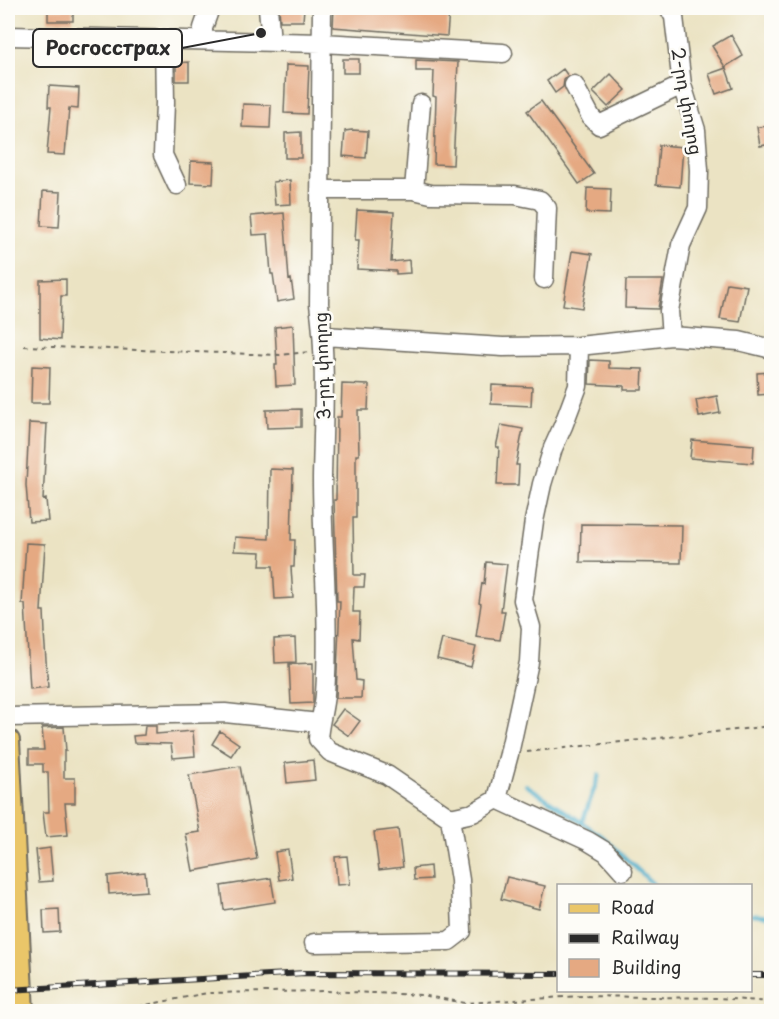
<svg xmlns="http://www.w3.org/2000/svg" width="779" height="1019" font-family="'Playpen Sans','Noto Sans Armenian',sans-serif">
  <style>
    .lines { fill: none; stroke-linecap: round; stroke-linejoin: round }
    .stream { stroke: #4badca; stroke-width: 4 }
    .building { fill: #e5a982 }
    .minor-casing { stroke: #6e6b60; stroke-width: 21 }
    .major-casing { stroke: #6e6b60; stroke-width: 26 }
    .path { stroke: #6e6b60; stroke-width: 2; stroke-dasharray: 4.5 4.5; stroke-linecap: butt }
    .minor { stroke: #fff; stroke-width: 18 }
    .major { stroke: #eac669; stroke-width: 22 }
    .rail-casing { stroke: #2b2b2b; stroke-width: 6 }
    .rail { stroke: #fdfcf7; stroke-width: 4; stroke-dasharray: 11; stroke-linecap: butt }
    .labels { text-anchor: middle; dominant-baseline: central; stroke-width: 5; stroke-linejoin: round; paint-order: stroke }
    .street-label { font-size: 18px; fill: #2b2b2b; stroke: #fdfcf7 }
    .leader { fill: none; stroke: #2b2b2b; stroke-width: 2 }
    .callout-dot { fill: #2b2b2b; stroke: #fdfcf7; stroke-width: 2 }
    .callout { fill: #fdfcf7; stroke: #2b2b2b; stroke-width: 2 }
    .callout-label { font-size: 20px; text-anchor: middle; font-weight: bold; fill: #2b2b2b }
  </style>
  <rect width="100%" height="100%" fill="#fdfcf7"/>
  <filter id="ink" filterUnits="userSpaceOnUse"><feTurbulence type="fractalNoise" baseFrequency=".0167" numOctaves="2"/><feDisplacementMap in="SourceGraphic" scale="12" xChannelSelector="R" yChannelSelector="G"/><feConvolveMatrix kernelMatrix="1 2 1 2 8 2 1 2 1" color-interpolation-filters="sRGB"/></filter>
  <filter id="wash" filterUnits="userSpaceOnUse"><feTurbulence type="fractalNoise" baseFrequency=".008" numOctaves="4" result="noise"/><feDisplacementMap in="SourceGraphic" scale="24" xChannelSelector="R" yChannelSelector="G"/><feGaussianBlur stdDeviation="1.35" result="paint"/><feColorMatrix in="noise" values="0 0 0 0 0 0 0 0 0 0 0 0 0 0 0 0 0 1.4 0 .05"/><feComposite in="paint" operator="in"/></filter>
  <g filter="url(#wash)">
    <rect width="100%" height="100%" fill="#ebe3c3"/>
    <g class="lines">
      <path class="stream" d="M526,785L602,836L655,886
        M582,823L599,775
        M750,915L772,917"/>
    </g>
    <g id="blocks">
      <path class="building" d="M279,8H304L303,21H280Z
        M334,8H404L449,11L447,36L333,27Z
        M48,9H73V21H48Z
        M731,35L743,56L725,67L712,46Z
        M343,59H359V73H343Z
        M416,60L458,62L453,165L434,164L436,97L433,96L434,71H416Z
        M189,62V81H176V63Z
        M286,65L309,66L307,114L284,113Z
        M726,68L733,88L716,94L709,74Z
        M563,69L568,76L564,80L563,87L555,93L547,81Z
        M611,74L626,90L608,107L593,92Z
        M49,86L79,88L78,109L69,108L65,155L47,154L51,107H48Z
        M541,101L594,174L579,184L527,111Z
        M243,104L271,105L270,128L242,127Z
        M771,126V144L760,146L757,127Z
        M352,130L368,131L366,158L343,156L345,131Z
        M301,132V158H285V133Z
        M659,145L683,147L680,187L656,185Z
        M191,161L214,162L213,184L190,183Z
        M290,180L291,204L275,205L273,182Z
        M587,188L611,189L610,214L586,213Z
        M43,191L61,192L59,227L41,226Z
        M357,210L394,212L391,262L409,260L410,273L396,274V271L357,269L359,240H355Z
        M284,213L289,280L291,279L294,299L277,302L273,274H271L268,234L253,235L251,216Z
        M572,251L592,254L582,308L563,305Z
        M66,279V296H61L60,340L40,338V280Z
        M626,280H663L658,309L625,308Z
        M727,283L747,286L740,322L720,319Z
        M293,325L295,385L276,386L275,365H277L275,327Z
        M590,360L609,361V368L643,369L642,390H624V386L589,384Z
        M32,366L50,367L49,403H31Z
        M771,372V394L758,395L757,373Z
        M342,384L369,385L368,410H358L359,455H356V518H353L354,575H365L364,587H354L353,612H360L359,639L353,638L356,680L362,681L361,698H336L340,601H337L334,500H336L337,417H341Z
        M492,385L532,387L531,406L491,404Z
        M717,396L720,413L699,417L696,400Z
        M301,409V427L267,428L266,410Z
        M29,423L47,424L43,500L46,499L48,521L29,522L26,485Z
        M501,425L523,429L516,465H519L518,485H497L499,447H496Z
        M692,440L754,445L753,463L690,458Z
        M270,469L293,470L291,540H295L294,567H291L293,598L275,599L273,566H260L261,552L234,551L235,537L269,539Z
        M581,524L682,525L681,563L580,562Z
        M26,543L45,544L41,611H44L45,633H44L48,687L30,689L25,604H22Z
        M486,562L507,564L501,611H505L500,640L476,637L481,604L479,603L482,583L484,584Z
        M295,638L296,662L275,663L274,639Z
        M442,639L476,647L471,667L437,659Z
        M313,663V703L291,704L289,664Z
        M343,709L360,721L349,736L332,724Z
        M145,726H156V734L193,731L195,756L173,758L171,744L134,743L133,736L144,735Z
        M64,727L66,751H64V778H75V803H65L68,835L46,837L43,812H49L48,772H43V764H29V750H44L42,728Z
        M220,731L239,744L231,756L212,744Z
        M313,760L315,780L287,783L285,763Z
        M240,766L257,859L193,871L186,834L200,832L189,775Z
        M398,829L403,867L379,870L374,832Z
        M50,848L53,881L39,882L36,850Z
        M288,850L292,878L279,880L275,852Z
        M347,856L350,884L337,885L335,857Z
        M430,866L431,879L414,880L413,868Z
        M145,872L147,891L109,894L108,876Z
        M507,877L545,886L539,909L501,899Z
        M271,878L275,902L224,910L221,886Z
        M59,909L60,932L44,933L43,910Z"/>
    </g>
  </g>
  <g filter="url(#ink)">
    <use href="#blocks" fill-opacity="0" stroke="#6e6b60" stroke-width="1.5"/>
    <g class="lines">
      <g class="minor-casing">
        <path id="minor" d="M268,8L271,41
          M322,8L319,304C327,361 323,420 322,478C322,549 330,622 325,694C324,709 319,723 318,739L330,752L387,775L450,818L473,813L497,799L509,754L529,662L531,627L523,600L534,521L542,484L553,448L563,426L578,386L579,346
          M669,8L674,17L682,85L696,130L699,170L698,208L681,245L669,311L671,336
          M8,36L322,43L503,53
          M164,39L165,103L163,155L177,185
          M203,39V28L210,8
          M574,85L591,117L599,125L682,85
          M321,190H414L421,104
          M414,190L431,194L515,195L540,200L547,208L544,279
          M324,336L503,347L579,346L671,336L739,341L772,349
          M8,717L225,713L319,723
          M497,799L588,841L606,852L623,871
          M314,943L449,941L462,931L460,880L450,818"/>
      </g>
      <g class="major-casing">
        <path id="major" d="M8,741L22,1012"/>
      </g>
      <path class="path" d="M24,346L280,355L309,352
        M527,752L772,726
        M67,1012L136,1007L207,993L326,991L421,995L465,1003L582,996L718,998L772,1002"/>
      <use href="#minor" class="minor"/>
      <use href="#major" class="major"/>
      <g class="rail-casing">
        <path id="rail" d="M750,975H772
          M8,990L305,973L558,974"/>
      </g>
      <use href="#rail" class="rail"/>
    </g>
  </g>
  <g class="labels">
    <g class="street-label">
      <text transform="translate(688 101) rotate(80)">2-րդ փողոց</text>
      <text transform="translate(321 366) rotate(-92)">3-րդ փողոց</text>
    </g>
  </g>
  <path class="leader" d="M261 33L182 48"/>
  <circle class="callout-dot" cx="261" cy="33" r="6"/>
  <rect class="callout" x="33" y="29" width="149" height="38" rx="6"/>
  <g class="callout-label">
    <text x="108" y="55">Росгосстрах</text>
  </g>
  <rect width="779" height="1019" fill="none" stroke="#fdfcf7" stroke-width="30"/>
  <rect x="557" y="884" width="195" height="108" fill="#fdfcf7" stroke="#a9a8a5" stroke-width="1.5"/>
  <rect x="569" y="904" width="30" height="9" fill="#eac669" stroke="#a9a8a5" stroke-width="1.5"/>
  <text x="611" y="914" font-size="18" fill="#2b2b2b">Road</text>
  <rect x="569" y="934" width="30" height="9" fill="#2b2b2b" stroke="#a9a8a5" stroke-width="1.5"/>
  <text x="611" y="944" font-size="18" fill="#2b2b2b">Railway</text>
  <rect x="569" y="959" width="30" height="18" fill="#e5a982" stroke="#a9a8a5" stroke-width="1.5"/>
  <text x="611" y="974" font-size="18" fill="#2b2b2b">Building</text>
</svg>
